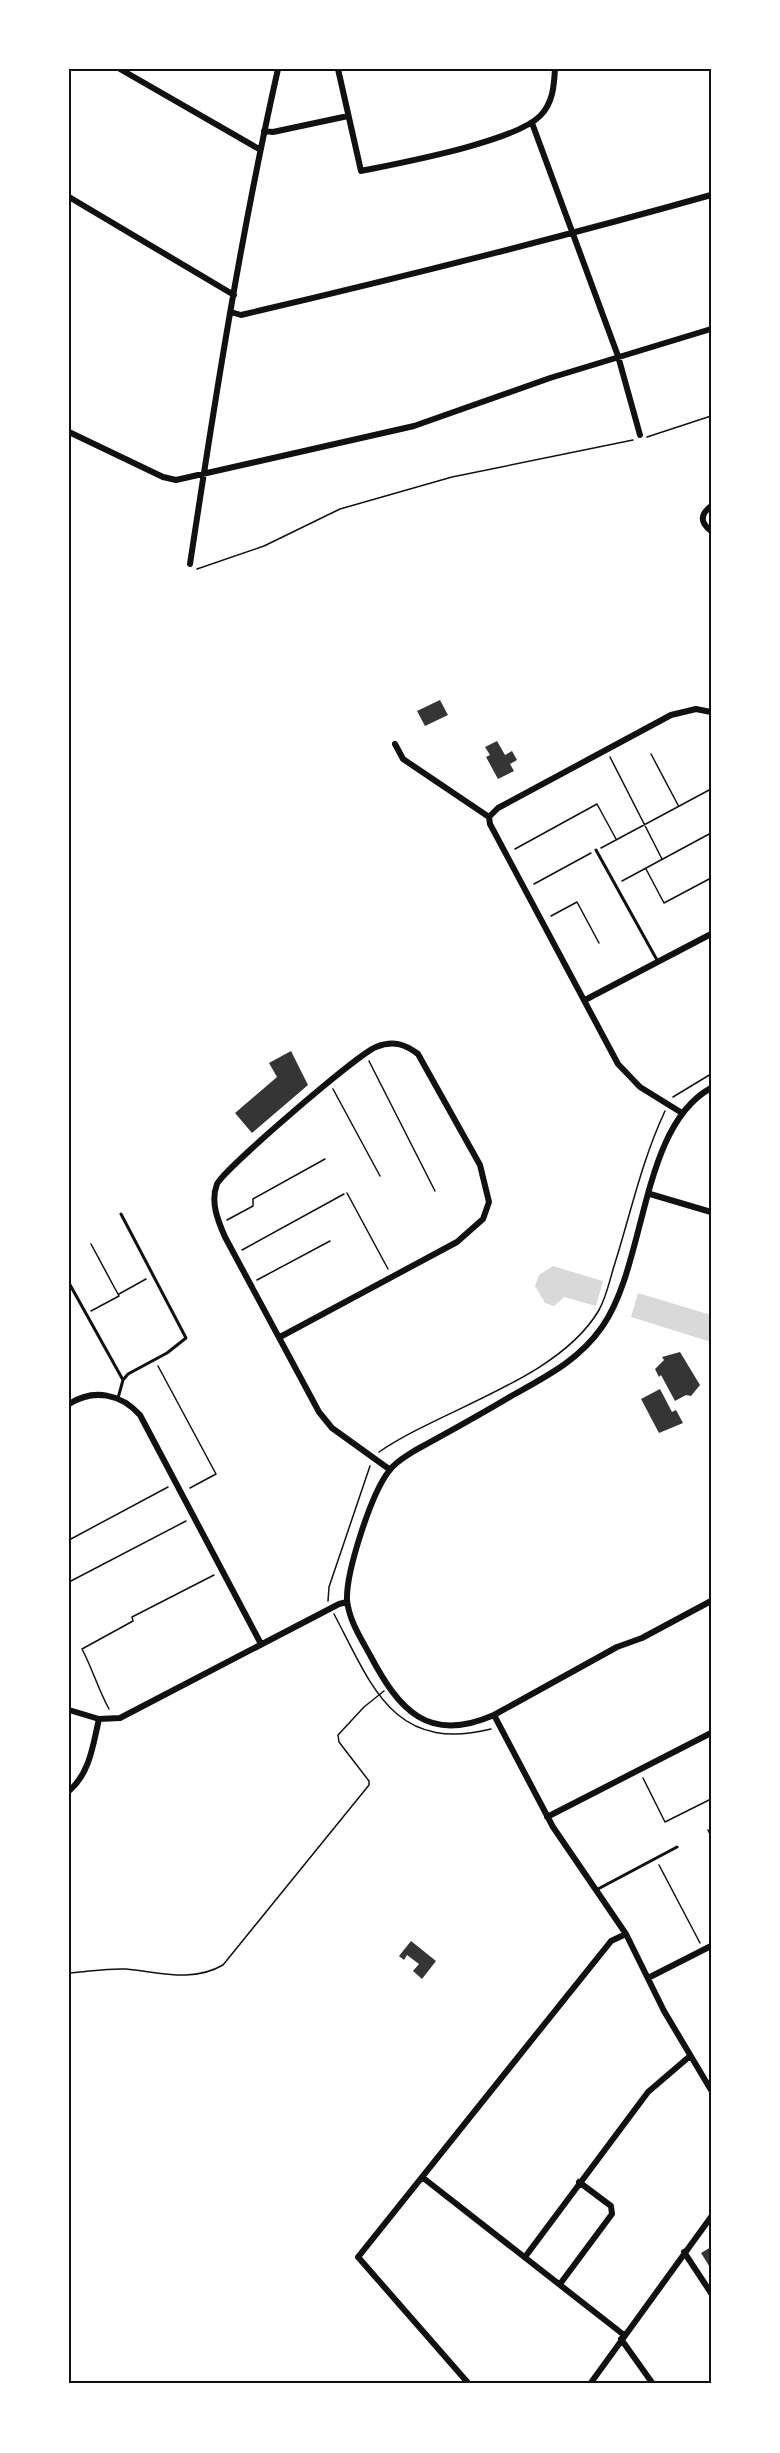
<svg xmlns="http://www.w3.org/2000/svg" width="780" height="2453" font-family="'DM Sans',sans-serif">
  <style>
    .water { fill: #d9d9d9 }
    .building { fill: #353535 }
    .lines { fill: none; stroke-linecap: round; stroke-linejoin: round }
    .path { stroke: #111; stroke-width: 1.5 }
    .service { stroke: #111; stroke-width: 3 }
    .minor { stroke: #111; stroke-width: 6 }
    .neatline { fill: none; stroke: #111; stroke-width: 2 }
  </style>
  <rect width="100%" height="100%" fill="#fff"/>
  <path class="water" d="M553,1266L603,1281L596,1306L564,1297L554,1306L545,1303L535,1286L539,1275Z
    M638,1293L711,1315V1342L631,1317Z"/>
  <path class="building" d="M440,700L448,715L425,726L417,711Z
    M497,741L505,755L512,751L517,760L510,764L514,771L498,779L486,757L490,755L485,747Z
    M291,1051L308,1085L252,1133L235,1113L277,1077L269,1063Z
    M680,1352L700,1385L691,1396L686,1395L675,1401L661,1375L659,1377L655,1369L664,1360L662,1357Z
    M660,1389L672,1412L676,1410L683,1423L659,1433L641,1399Z
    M411,1941L436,1961L422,1979L413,1971L419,1964L407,1955L404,1960L399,1956Z
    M711,2247V2269L701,2253Z"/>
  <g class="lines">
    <path class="path" d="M647,437L711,416
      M197,569L264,546L340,509L452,477L633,440
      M651,754L678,805
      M610,757L662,859
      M601,848L711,789
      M515,849L597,804L616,839
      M646,869L664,903L711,878
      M622,881L711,833
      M534,884L591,853
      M551,916L577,902L599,943
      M369,1061L435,1191
      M333,1089L380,1176
      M673,1097L711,1074
      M347,1193L388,1269
      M227,1220L253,1206V1199L325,1159
      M91,1244L119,1296L91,1311
      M242,1250L344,1194
      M257,1280L330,1241
      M119,1294L146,1279
      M158,1366L216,1474L190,1488
      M379,1452C443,1408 559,1379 599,1310C607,1296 610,1278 615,1263C631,1212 642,1160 665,1111
      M69,1540L168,1487
      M69,1582L186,1521
      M328,1601L329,1587L370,1466
      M334,1614C372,1686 393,1753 491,1729
      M109,1709C98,1689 93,1670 82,1649L133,1621L132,1617L214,1575
      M643,1778L665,1822L711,1799
      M708,1830L711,1836
      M659,1865L700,1943
      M69,1973C87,1972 107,1968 126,1969C159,1972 192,1983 223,1965L369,1785V1781L339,1742L338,1735L364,1707L384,1691"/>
    <path class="service" d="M596,850L657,960
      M69,1283L123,1380
      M118,1398L123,1380L128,1374L167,1353L186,1338L121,1214
      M598,1889L677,1847"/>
    <path class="minor" d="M120,69L259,149
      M338,69L361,171C400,163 514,142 540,116C553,103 554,86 555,69
      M532,123L618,356L640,435
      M264,131L273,132L348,116
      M69,197L234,295
      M231,312L241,315C399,278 555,239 711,195
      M69,432L163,477L176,480L414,426L550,378L711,329
      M711,506C700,515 700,522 711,531
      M190,564C215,399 241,233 278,69
      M395,744L403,759L489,817L490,824L618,1064L640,1087L682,1113
      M489,817L498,808L671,715L696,709L711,712
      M585,1000L711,934
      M711,1088C640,1127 647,1263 602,1327C579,1360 547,1376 513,1395C480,1415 447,1433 414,1451C405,1457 395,1462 389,1471C371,1494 346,1572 347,1600C349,1620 360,1637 370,1655C399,1710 428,1744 494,1715L617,1647L642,1638L711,1601
      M650,1194L711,1212
      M280,1337L457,1242L483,1219L489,1202L480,1165L418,1054C405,1044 393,1040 376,1047C358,1054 224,1169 217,1184C210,1202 218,1221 225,1237L319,1412L332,1428L389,1469
      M69,1404C94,1388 121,1394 140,1415L261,1644
      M69,1710L99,1719L120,1718L339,1604L347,1602
      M494,1715L553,1827L626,1934L664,2011L711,2090
      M69,1791C90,1773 93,1745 99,1719
      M547,1817L711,1733
      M648,1978L711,1946
      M422,2177L624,2335
      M684,2252L711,2293
      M525,2257L648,2092L690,2056
      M560,2284L612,2214L611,2206L579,2182
      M621,2339L653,2384
      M469,2384L358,2257L611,1941L626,1934
      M590,2384L711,2217"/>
  </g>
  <rect width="780" height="2453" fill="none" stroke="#ffffff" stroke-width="141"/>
  <rect x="70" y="70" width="640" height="2312" class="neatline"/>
</svg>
